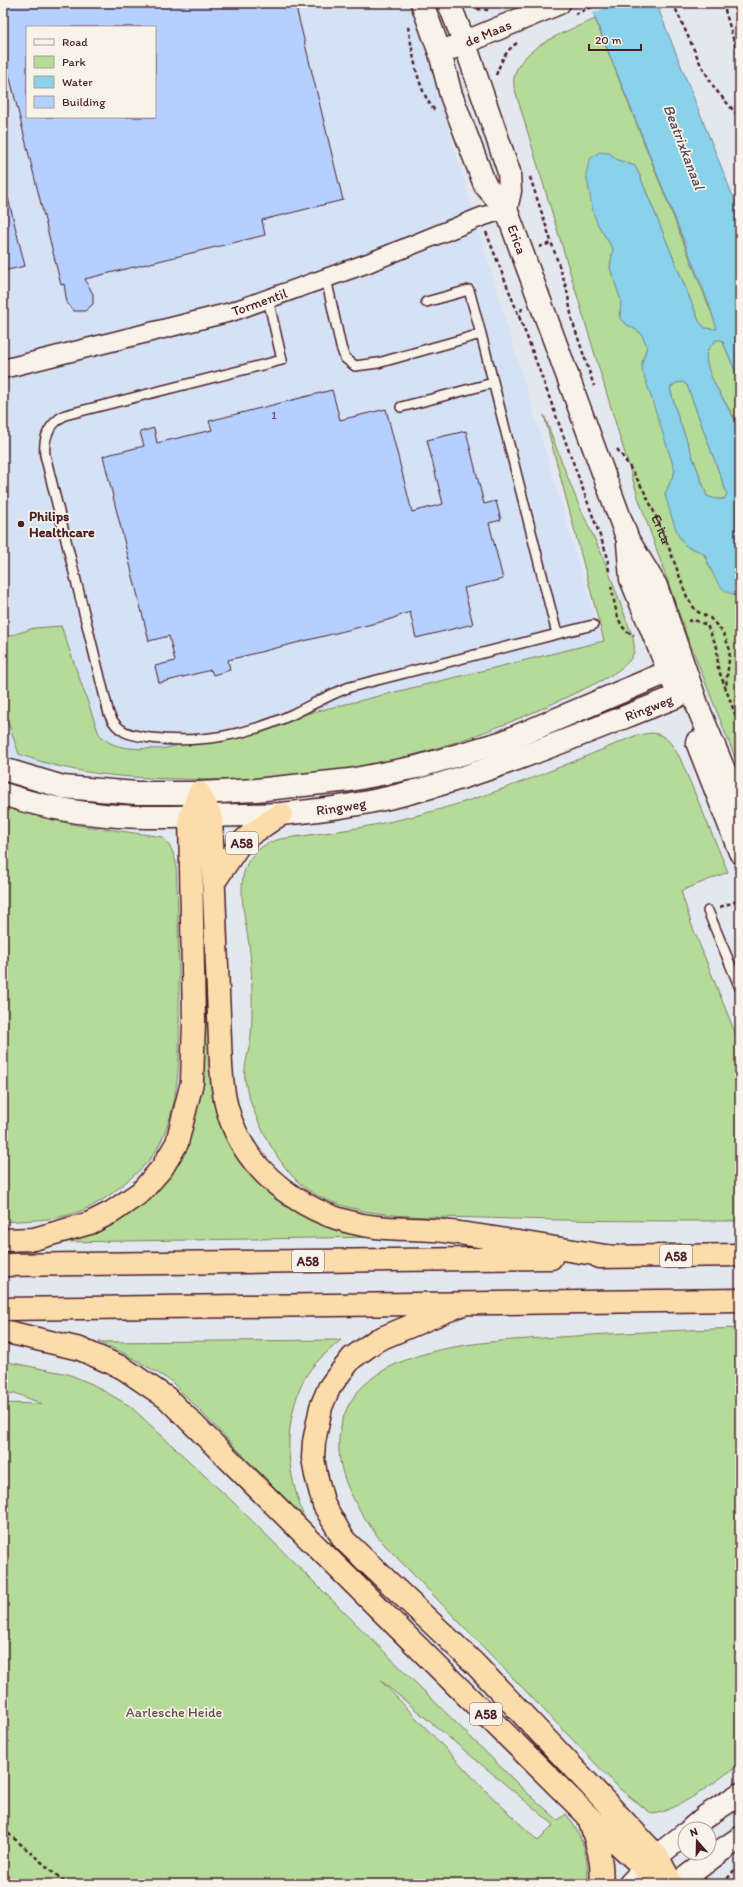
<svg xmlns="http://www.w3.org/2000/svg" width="743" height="1887" font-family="Itim,sans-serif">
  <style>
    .built { fill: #d5e1f4; fill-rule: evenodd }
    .green { fill: #b4db97; stroke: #7f7d61; fill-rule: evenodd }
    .water { fill: #89d2ea; stroke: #708a9e; fill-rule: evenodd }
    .pier { fill: #e3e8ef }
    .building { fill: #b5d0fe; stroke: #4a1f2b; fill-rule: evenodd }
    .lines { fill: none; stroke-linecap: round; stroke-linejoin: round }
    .service-casing { stroke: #4a1f2b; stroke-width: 12 }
    .minor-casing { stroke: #4a1f2b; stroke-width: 21 }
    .tertiary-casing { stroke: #4a1f2b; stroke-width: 25 }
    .secondary-casing { stroke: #4a1f2b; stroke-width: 25 }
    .motorway-casing { stroke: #4a1f2b; stroke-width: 25 }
    .path { stroke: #4a1f2b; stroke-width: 2.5; stroke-dasharray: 4 3; stroke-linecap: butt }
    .service { stroke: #f7f3e8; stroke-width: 9 }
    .minor { stroke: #f7f3e8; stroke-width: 18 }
    .tertiary { stroke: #f7f3e8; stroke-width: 22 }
    .secondary { stroke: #f7f3e8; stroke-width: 22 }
    .motorway { stroke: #fddcac; stroke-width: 22 }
    .poi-dot { fill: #4a1f2b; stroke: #f7f3e8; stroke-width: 1.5 }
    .labels { text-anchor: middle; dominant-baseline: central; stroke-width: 3.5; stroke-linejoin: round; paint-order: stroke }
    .number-label { font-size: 12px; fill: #654b60 }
    .shield { fill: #f7f3e8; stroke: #7e5f64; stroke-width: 1 }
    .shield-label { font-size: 13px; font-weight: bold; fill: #4a1f2b }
    .street-label { font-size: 14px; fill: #4a1f2b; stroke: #f7f3e8 }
    .poi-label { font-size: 14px; font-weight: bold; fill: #4a1f2b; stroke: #f7f3e8; text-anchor: start }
    .park-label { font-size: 14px; fill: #644e46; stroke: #f7f3e8 }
    .water-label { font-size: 15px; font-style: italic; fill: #5a4c5b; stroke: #f7f3e8 }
  </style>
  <rect width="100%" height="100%" fill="#e3e8ef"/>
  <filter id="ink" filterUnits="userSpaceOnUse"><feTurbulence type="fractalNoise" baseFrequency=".025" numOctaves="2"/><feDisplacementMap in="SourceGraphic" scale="8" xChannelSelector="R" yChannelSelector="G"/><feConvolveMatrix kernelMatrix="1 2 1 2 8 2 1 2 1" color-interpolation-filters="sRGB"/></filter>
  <g filter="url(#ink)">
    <path class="built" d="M3,3H411L604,648L130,760L3,774ZM27,27H155V117H27Z"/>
    <path class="green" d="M595,19L717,327L716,331L705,328L699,321L639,174L635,166L618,160L609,153L597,223L613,249L610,268L621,300L622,306L619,314L623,322L641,333L647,346L642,363L675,471L665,494L670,510L681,540L689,548L702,551L713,573L736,595L740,594V770L687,636L638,497L514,87C509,50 568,31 595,19Z
      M719,339L722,340L740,382V431C737,423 734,416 729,409C721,394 688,349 719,339Z
      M683,382L687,385L727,494L724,499H715L707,496L677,414L670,388L676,383Z
      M544,415C555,444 566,474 578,503C586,521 595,539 603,557C611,576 617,596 625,616C628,626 636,640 634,651C632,669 588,687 573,694C487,736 393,767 297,777C258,781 218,780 179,779C125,778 71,774 19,754L9,725L3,722V638L34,628L61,626L99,734C114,752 140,748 162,749L604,641Z
      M652,733C667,734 673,746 680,758L728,872L681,891L691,923L740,1045V1221C654,1221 568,1221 482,1218C428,1216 356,1221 308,1190C280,1172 250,1113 245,1080C243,1065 250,1050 251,1035C253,1007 252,980 250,952C245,909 224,855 280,839C316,834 352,830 388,822C475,804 556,769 637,735Z
      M3,807L71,824L163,837L172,850L176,862C178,906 179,951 179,995C179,1047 183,1102 157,1149C150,1161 137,1173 126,1182C111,1195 94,1207 75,1213C52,1221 27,1220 3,1222Z
      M203,896L210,1055L243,1157L380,1237L60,1242L93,1228L177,1151L195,897Z
      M740,1328V1764C717,1780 679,1811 652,1814L621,1790L381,1541C357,1509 333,1472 340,1431C354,1342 490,1342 559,1337C619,1333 679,1330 740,1328Z
      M341,1340C332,1348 322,1356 314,1365C304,1376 299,1390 295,1403C283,1446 290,1477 304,1518L171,1381L128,1355L99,1342Z
      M3,1361L68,1374L92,1384L130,1406L233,1502L523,1789L558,1820L566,1814C582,1835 590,1857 587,1884H3V1403L42,1404L15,1393L3,1395ZM380,1680L554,1825L538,1841L486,1791Z"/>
    <path class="water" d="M589,3H656L740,214V382L722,340H716C713,344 709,347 707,352C701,371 733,412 740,431V594C719,598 711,569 705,555C699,549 691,550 685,545C677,538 668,506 665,494L675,471L642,369V363L647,346L641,333L623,322L620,318L621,300L610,268L613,249L597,223L593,212L586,173L590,159L599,152L609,153L618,160L635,166L639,174L699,321L705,328L717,329L708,301ZM683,382L687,385L727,494L724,499H715L707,496L677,414L670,388L676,383Z"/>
    <path class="pier" d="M587,3H618L591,14Z"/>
    <path class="building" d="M3,3H295L343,200L262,220L265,235L85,279L93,294V304L85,311H74L67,303L64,284L61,285L3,50ZM27,27H155V117H27Z
      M8,198L25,266L3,271V199Z
      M332,390L340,420L386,409L412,512L443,504L427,440L466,431L484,504L496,501L501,520L489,523L503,579L464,588L473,624L416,638L410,612L388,620L228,660L230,670L213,675L211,670L159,683L155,666L175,661L169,636L149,641L103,456L144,446L140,432L154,428L157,443L212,430L209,421Z"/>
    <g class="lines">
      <g class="service-casing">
        <path id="service" d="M268,299L282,360L65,415C49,424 43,437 45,455L109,714C118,734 131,735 151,738C198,744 249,735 293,714C312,705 330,694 350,687L557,634L481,334L378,363L355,366L345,358L341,347L326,278
          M426,302L469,290L481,334
          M401,407L493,383
          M557,634L593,625
          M708,911L740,988"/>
      </g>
      <g class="minor-casing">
        <g id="minor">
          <path id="s2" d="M3,369L231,312L368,263L481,217L506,209"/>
        </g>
      </g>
      <g class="tertiary-casing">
        <g id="tertiary">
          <path id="s3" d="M440,53L559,3"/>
        </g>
      </g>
      <g class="secondary-casing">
        <g id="secondary">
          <path id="s4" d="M422,3L440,53L451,95L485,185L506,209L628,540L656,586L699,710L740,808"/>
          <path d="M449,3L465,44L509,172L510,191L506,209"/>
          <path d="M628,543L631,579L674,684"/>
          <path d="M697,742L740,852"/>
          <path d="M3,769L63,787L136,793H199L256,790L350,780L417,767L503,742L670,671L687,677"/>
          <path id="s5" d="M3,794C73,818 138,819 210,816C234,815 257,815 280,814C316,811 353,806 388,798C488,775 583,733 678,696L687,677"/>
          <path d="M691,1829L706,1816L740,1794"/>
          <path d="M630,1884L657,1856L685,1834"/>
          <path d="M677,1884L722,1850L740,1838"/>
        </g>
      </g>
      <g class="motorway-casing">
        <path id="motorway" d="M199,793L211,816L221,1066C222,1080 223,1094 227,1108C245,1175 309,1219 376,1227C401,1230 427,1228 451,1232C505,1239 559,1249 613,1257
          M214,882L239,845L250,835L281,814
          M3,1240L34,1239L90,1223L112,1212L141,1192L162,1168L177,1143L192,1082L194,1021L190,817L199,793
          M599,1257L740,1255
          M3,1265L551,1258
          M463,1304L377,1340L352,1358L340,1373L329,1388L321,1407L314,1442L313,1458L316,1475L324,1505L344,1540L474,1663L657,1856L672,1884
          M3,1309L740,1300
          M3,1331L80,1349L123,1368L167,1398L587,1815L645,1869L670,1884
          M588,1816C595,1838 604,1860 601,1884"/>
      </g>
      <g class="path">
        <path d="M473,3L478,9L489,10"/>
        <path d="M673,3L700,63L715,89L740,118"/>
        <path d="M723,3L740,63"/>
        <path d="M575,14L602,3"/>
        <path d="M408,27C414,56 416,89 436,112"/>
        <path d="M496,75C501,62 505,51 517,43"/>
        <path d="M530,177L567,290L572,320L594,386"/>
        <path d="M486,232L529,342L607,555L609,571"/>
        <path d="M539,247L551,243"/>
        <path d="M519,318L522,308"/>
        <path id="s1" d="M617,449C651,493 668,545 687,597L696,611L710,618L723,632L730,650L726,687"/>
        <path d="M611,586C615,601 616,631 634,635"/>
        <path d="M688,621L694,620L707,625L717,647L718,668L740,727"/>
        <path d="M720,907L740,900"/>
        <path d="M3,1829L67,1884"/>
        <path d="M723,1884L736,1868L740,1865"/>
      </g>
      <use href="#service" class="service"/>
      <use href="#minor" class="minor"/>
      <use href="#tertiary" class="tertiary"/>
      <use href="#secondary" class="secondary"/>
      <use href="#motorway" class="motorway"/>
    </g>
  </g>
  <circle class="poi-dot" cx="21" cy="524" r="4"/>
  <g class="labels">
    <g class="number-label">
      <text x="274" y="415">1</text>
    </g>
    <g class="shield">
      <rect x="226" y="832" width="32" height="22" rx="3"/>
      <rect x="660" y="1245" width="32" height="22" rx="3"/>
      <rect x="292" y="1250" width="32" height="22" rx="3"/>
      <rect x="470" y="1703" width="32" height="22" rx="3"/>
    </g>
    <g class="shield-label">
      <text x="242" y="843">A58</text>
      <text x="676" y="1256">A58</text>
      <text x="308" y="1261">A58</text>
      <text x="486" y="1714">A58</text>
    </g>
    <g class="street-label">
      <text stroke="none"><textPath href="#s3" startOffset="52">de Maas</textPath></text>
      <text stroke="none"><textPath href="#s4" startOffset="257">Erica</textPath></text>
      <text stroke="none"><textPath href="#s2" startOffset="265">Tormentil</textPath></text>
      <text stroke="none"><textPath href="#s1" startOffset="92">Erica</textPath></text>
      <text stroke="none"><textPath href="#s5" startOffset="665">Ringweg</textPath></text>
      <text stroke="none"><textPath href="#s5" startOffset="341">Ringweg</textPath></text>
    </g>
    <g class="poi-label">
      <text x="29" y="516">Philips<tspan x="29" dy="16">Healthcare</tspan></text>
    </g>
    <g class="park-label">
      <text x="174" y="1712">Aarlesche Heide</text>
    </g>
    <g class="water-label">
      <text transform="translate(684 147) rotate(69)">Beatrixkanaal</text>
    </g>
  </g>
  <rect width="743" height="1887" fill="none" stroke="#f7f3e8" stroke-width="16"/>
  <rect x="8" y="8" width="727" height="1871" fill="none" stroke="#4a1f2b" stroke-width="1.5" filter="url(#ink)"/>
  <rect x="26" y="26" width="130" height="92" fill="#f7f3e8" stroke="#b29e9c"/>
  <rect x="34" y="39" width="20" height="6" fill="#f7f3e8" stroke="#b29e9c"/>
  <text x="62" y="46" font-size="12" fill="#4a1f2b">Road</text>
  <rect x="34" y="56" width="20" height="12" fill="#b4db97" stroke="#b29e9c"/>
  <text x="62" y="66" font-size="12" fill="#4a1f2b">Park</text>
  <rect x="34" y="76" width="20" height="12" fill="#89d2ea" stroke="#b29e9c"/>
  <text x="62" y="86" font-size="12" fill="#4a1f2b">Water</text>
  <rect x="34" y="96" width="20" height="12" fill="#b5d0fe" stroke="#b29e9c"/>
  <text x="62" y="106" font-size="12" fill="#4a1f2b">Building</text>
  <g transform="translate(697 1841) rotate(340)"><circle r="19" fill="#f7f3e8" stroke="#b29e9c"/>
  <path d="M0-3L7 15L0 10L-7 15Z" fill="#4a1f2b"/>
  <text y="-6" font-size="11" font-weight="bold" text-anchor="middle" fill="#4a1f2b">N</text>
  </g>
  <path d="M589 44v6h52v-6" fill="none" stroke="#4a1f2b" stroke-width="2"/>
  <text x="595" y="44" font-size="12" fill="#4a1f2b" stroke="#f7f3e8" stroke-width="3" paint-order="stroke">20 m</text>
</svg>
